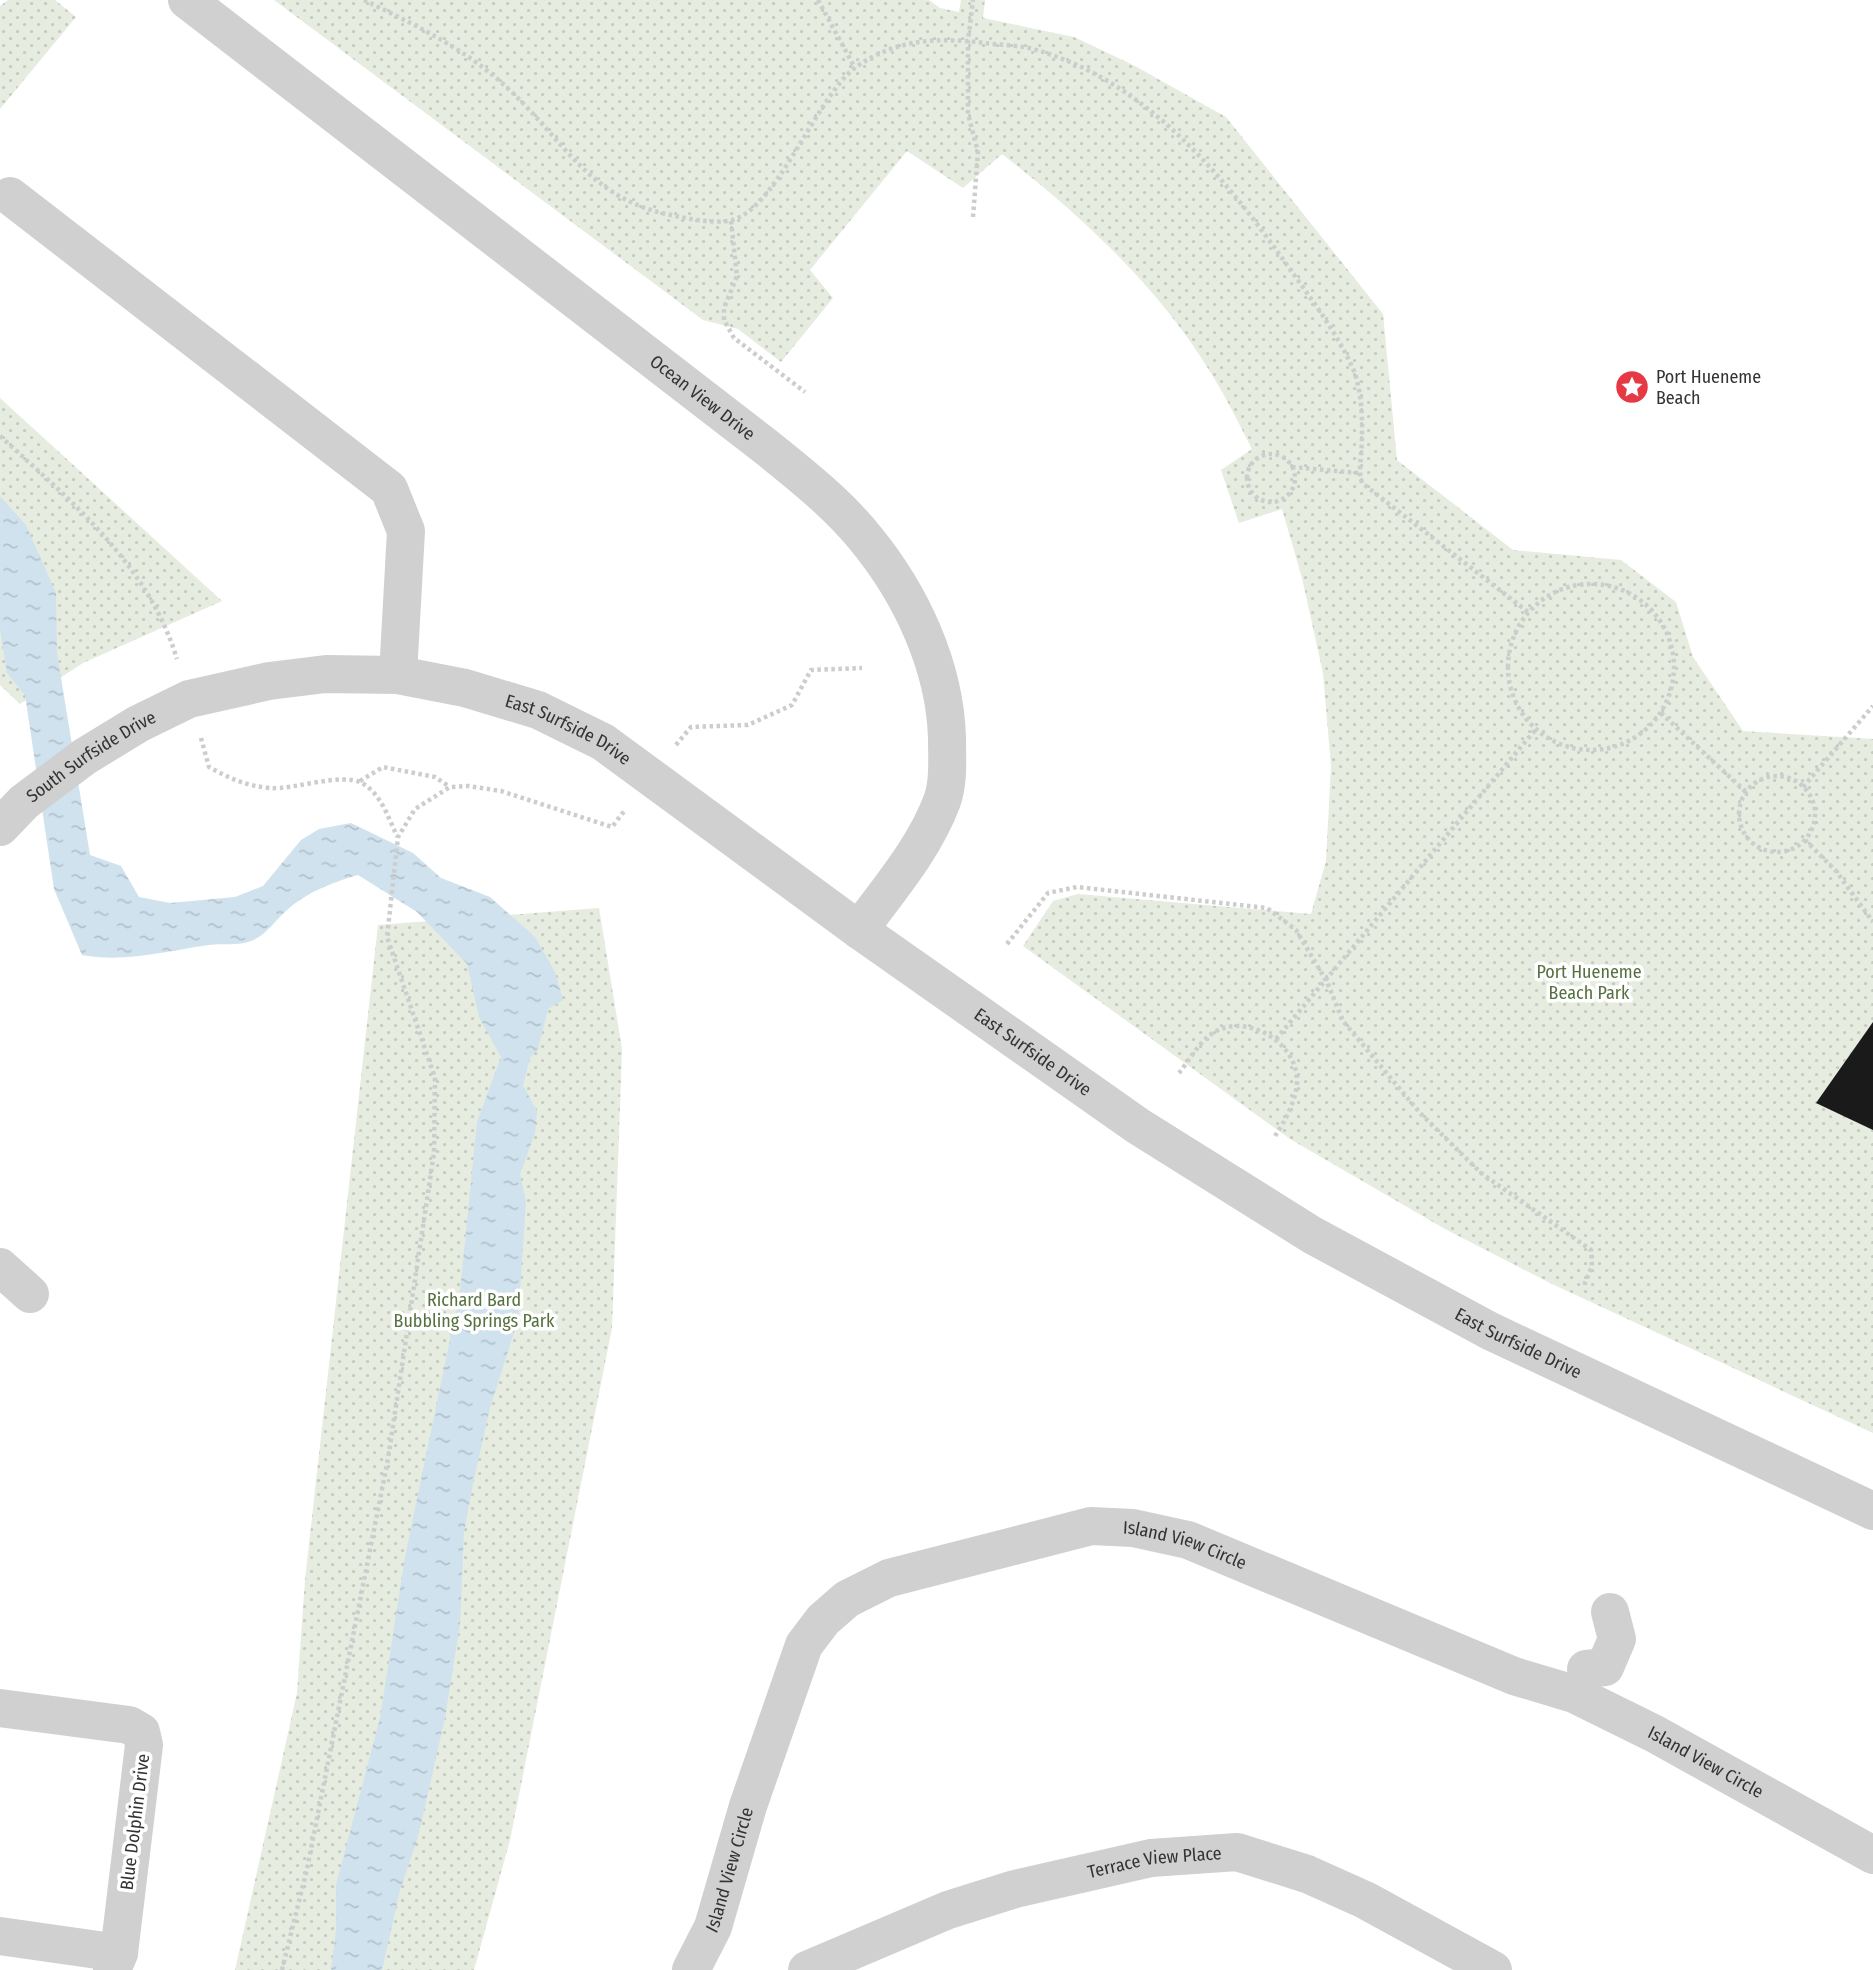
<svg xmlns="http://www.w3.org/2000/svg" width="1873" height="1970" font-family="'Fira Sans Condensed',sans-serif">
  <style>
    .park { fill: url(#park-dots) }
    .water { fill: url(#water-ripples) }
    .building { fill: #1a1a1a }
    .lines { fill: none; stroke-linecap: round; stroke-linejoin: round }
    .path { stroke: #cdcdcd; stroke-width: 4.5; stroke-dasharray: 3.5 3.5; stroke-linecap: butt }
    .minor { stroke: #d0d0d0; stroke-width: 38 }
    .labels { text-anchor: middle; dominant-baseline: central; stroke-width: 7; stroke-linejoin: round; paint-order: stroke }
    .poi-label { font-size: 18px; fill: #333; stroke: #fff; text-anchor: start }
    .street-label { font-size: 18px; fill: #333; stroke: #fff }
    .park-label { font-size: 18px; fill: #56703f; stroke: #fff }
  </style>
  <defs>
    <pattern id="park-dots" width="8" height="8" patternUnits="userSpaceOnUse" patternTransform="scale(1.75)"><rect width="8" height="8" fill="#e6ecdf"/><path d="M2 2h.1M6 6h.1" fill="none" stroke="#c6cbc0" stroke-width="1.8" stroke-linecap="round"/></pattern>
    <pattern id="water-ripples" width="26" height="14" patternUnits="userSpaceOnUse" patternTransform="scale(1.75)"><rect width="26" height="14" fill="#cfe2ee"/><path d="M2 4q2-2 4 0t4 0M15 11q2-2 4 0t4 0" fill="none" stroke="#b2c2cd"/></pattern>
  </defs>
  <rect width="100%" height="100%" fill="#fff"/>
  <path class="park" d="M8,0H55L76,17L0,109V6Z
    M274,0H929L940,8L959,12L961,0H985L983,18L1074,37L1135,66L1226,117L1383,314L1397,460L1513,550L1621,560L1676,602L1693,657L1743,731L1873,739V1433L1552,1284L1445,1229L1290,1139L1023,946L1053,901L1078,894L1311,914L1326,861L1331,766L1323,673L1302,578L1282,509L1239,523L1221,470L1252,449C1240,426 1228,401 1214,378C1161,289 1083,217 1002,154L963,188L907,151L810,270L833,298L781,362L738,329L703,320Z
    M0,398L222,601L83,663L20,704L0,685Z
    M599,908L622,1049L612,1328L510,1840L474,1970H235L297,1693L305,1580L378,925Z"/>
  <path class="water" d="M0,496L26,525L56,593L57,653L90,855L121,866L139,897L170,903L235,897L263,886L301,840L319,829L351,823L413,853L441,878L490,897L535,937L555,972L563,1000L548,1009L538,1049L530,1058L523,1085L537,1111L535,1133L520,1174L526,1201L518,1320L490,1408L474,1479L464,1532L460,1624L445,1718L418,1837L400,1890L382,1970H331L336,1930V1885L380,1718L405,1557L460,1291L477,1122L501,1057L479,1017L467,964L417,912L358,875C333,882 307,892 287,910C275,920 267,935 251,941C239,946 222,943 209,945C165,951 126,963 82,955L54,889L25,695L7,673L0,629Z"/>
  <path class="building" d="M1873,1022V1130L1816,1103Z"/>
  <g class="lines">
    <path class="path" d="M364,0C413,24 462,47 503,84C562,136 587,199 671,215C689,219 709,223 727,221C775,216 815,97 856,67C896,39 937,37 984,43C1000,45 1017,45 1033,49C1142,79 1219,170 1282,258C1308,295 1336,330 1354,371C1363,395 1363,430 1361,455C1360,466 1359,472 1362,483L1528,612
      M818,0L855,68
      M973,217L978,152L968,114V41L973,0
      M731,221L737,276L724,308V320L734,338L805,392
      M0,436C71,501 148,564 177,659
      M1247 478a24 24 0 1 1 48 0a24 24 0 1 1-48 0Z
      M1292,467L1359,473
      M1508 667a83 83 0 1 1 166 0a83 83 0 1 1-166 0Z
      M1661,713L1746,792
      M201,738L209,767C229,778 246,786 270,788C293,790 342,772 362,783C381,794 388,817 397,836
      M676,745L691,727L748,725L792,705L811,670L862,668
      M1739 814a38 38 0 1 1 76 0a38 38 0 1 1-76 0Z
      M360,781L383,767L435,777L450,787
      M1803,787L1873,706
      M1805,840L1836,871L1873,922
      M1007,944L1048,893L1077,887L1267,908L1296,930L1327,982L1343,1021L1420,1113L1481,1173L1591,1250L1592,1266L1583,1288
      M1276,1039L1536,729
      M1179,1073C1188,1062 1198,1044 1210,1035C1243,1010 1298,1041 1297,1082C1296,1101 1285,1121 1275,1136
      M282,1970L307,1869L388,1459L434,1153L435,1078L387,937L398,837L415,809L450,787L468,786L501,791L612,827L625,810"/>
    <g class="minor">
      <path id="s1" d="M187,0L765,446C800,474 838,504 866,539C911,594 945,666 947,738C947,757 949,782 942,801C924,849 889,889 859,930"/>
      <path d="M10,196L389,489L406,531L398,675"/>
      <path id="s2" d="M0,827L24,802L84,757L138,724L189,699L269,681L326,674L398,675L465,688L538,710L603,742L859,930L1138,1126L1312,1235L1490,1331L1873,1511"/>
      <path d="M0,1267L30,1294"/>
      <path d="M1586,1669L1605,1667L1617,1639L1610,1612"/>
      <path d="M0,1708L129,1725L141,1732L144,1745L119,1953L112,1970"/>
      <path d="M0,1936L119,1953"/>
      <path id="s3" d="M691,1970L713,1927L748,1806L804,1645L823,1620L847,1599L889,1578L1091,1526L1133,1528L1188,1540L1514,1676L1574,1694L1655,1734L1873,1855"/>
      <path id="s4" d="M807,1970L948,1910L1015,1889L1151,1858L1237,1852L1307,1874L1365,1900L1493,1970"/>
    </g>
  </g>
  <defs>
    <g id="sight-disc" transform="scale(1.75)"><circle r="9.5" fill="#e63946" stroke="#fff"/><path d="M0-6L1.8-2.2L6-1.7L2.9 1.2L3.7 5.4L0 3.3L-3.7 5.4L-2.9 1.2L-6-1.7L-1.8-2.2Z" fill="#fff"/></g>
  </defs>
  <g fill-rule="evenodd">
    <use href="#sight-disc" x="1632" y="387"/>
  </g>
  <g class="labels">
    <g class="poi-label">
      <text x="1656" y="377">Port Hueneme<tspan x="1656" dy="21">Beach</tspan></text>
    </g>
    <g class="street-label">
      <text stroke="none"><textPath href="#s1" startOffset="651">Ocean View Drive</textPath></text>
      <text stroke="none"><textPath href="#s2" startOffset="621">East Surfside Drive</textPath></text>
      <text stroke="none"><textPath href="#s2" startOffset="116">South Surfside Drive</textPath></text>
      <text stroke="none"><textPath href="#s2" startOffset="1188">East Surfside Drive</textPath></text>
      <text stroke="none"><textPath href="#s2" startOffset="1755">East Surfside Drive</textPath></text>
      <text stroke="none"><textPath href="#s3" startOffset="760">Island View Circle</textPath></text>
      <text stroke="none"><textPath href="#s3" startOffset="1326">Island View Circle</textPath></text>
      <text transform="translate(135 1822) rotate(-83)">Blue Dolphin Drive</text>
      <text stroke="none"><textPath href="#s4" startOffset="366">Terrace View Place</textPath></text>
      <text stroke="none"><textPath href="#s3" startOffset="108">Island View Circle</textPath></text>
    </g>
    <g class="park-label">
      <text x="1589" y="972">Port Hueneme<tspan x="1589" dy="21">Beach Park</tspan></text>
      <text x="474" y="1300">Richard Bard<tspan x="474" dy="21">Bubbling Springs Park</tspan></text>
    </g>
  </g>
</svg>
